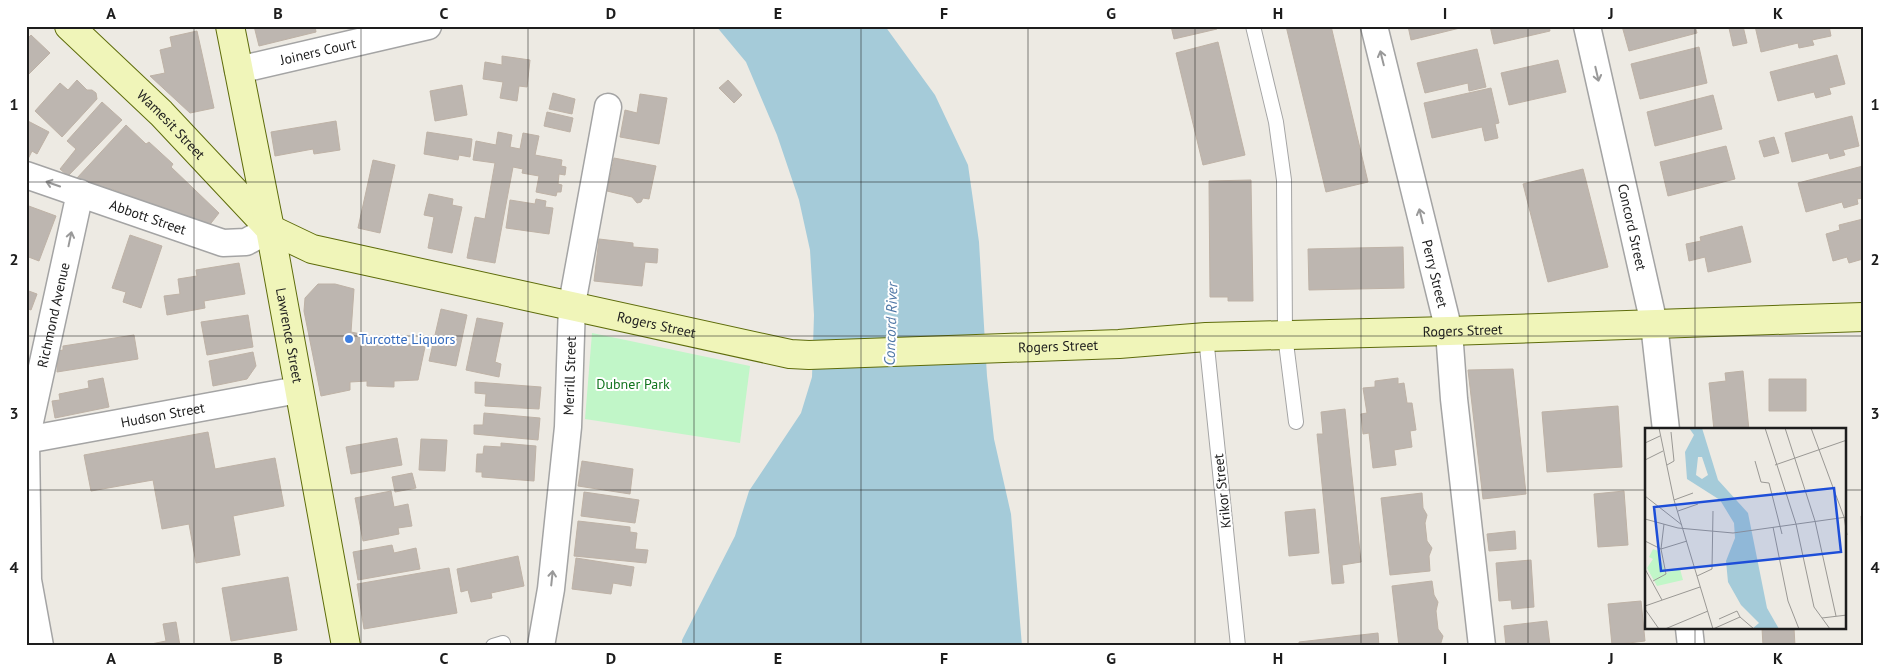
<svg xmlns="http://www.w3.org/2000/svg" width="1889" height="672" font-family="'PT Sans',sans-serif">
	<rect width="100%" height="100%" fill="#edeae3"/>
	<path fill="#c1f6c8" d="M592,333l158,33 -10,77 -155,-24z"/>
	<path fill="#a5cbd9" d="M716,26h169l50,69 33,70 11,77 8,134 7,63 17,75 11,132h-340v-6l53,-104 14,-45 52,-78 11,-36 2,-62 -4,-65 -11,-50 -22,-65 -31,-73z"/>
	<path fill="#bdb6b0" stroke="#beb2a6" d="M254,26h61l1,6 -57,14z
		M1171,26h45l1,3 -43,10z
		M1286,26h45l37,156 -42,10z
		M1408,26h56v1l-53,13z
		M1490,26h59l1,5 -56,13z
		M1622,26h73l2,7 -68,18z
		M1743,26l4,17 -14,3 -4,-18z
		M1755,26h74l2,10 -19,4 2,5 -15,3 -1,-5 -37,9z
		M197,31l17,77 -24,5 -40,-37 15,-3 -5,-23 12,-3 -2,-10z
		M31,35l19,18 -24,24v-37z
		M1218,42l27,113 -42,10 -27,-112z
		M1699,47l8,36 -67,16 -9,-35z
		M1477,49l9,38 -17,4 -1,-8 -43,10 -8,-30z
		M1837,55l8,29 -16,4 2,6 -15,4 -2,-6 -36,9 -8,-29z
		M502,56l28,4 -3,27 -8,-1 -2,15 -17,-3 3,-16 -20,-3 2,-17 17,3z
		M1558,60l8,32 -57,13 -8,-32z
		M77,80l10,10h5l4,3 1,6 -35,38 -27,-26 25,-28 8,7z
		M728,80l14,15 -8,8 -15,-15z
		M462,85l5,30 -32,6 -5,-30z
		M1491,88l8,35 -4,1 3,14 -13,3 -3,-14 -50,11 -8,-35z
		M553,93l22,6 -3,15 -23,-5z
		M640,94l27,4 -8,46 -39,-7 5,-27 12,3z
		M1713,95l9,34 -67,17 -8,-34z
		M102,102l20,18 -54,56 -8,-7 16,-20 -9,-8z
		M547,112l26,6 -3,14 -26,-6z
		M1852,116l7,30 -16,4 2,5 -15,4 -2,-6 -36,9 -7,-29z
		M26,120l23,12 -12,22 -5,-3 -6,12z
		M336,121l4,29 -26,4 -1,-5 -38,7 -4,-24z
		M126,125l20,19 3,-2 24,22 -2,3 48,46 -11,14 -96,-38 -3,3 -32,-14z
		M427,132l45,7 -2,18 -11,-2 -1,5 -34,-6z
		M498,132l14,3 -2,12 10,2 3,-16 16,3 -4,19 27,5 -1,6 5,1 -1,8 -6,-1 -1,10 4,1 -1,7h-4l-1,4 -20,-4 3,-16 -17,-3 1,-4 -10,-2 -18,96 -28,-5 8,-41 10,2 10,-56 -22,-3 3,-19 20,4z
		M1774,137l5,16 -15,4 -5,-16z
		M1726,146l9,33 -67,17 -8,-34z
		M614,158l42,8 -7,33 -6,-1 -2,4 -4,1 -5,-6 -25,-6z
		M373,160l22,5 -15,68 -22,-5z
		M1863,166v32l-6,1 1,5 -14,4 -2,-6 -36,10 -8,-29z
		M1583,169l25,98 -60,15 -25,-98z
		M1251,180l2,121h-25v-4h-18l-1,-116z
		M429,194l24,5 -1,6 10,2 -10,46 -24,-5 6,-31 -10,-2z
		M536,199l10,2 -1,6 8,1 -4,26 -43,-6 4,-28 25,4z
		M26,205l30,11 -17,45 -13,-5z
		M1863,219v40l-14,4 -2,-6 -14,4 -7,-27 14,-4 -1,-5z
		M1742,226l9,36 -43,10 -3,-15 -16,4 -3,-17 15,-3 -1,-4z
		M130,235l32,11 -21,62 -18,-6 3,-10 -14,-4z
		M599,239l34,4v4l25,2 -1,14 -12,-1 -3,24 -48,-5z
		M1403,247l1,41 -95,2 -1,-41z
		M239,263l6,31 -41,7 1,7 -38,7 -3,-19 16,-2 -2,-15 19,-3 -1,-6z
		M318,284h17l19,5 -3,43 74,15 -7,33 -24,1v6l-27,-1v-5l-17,1v8l-29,6 -17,-85 1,-13z
		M26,290l11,4 -6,16 -5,-2z
		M441,309l26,6 -11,51 -27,-5z
		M248,315l5,32 -46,8 -6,-33z
		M477,318l26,5 -8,39 6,2 -2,13 -33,-7z
		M134,335l4,24 -81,13 1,-21 5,-1v-4z
		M253,352l3,14 -9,13 -34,7 -4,-25z
		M1513,369l13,125 -43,5 -15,-129z
		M1743,371l6,59h-35l-5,-47 17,-2 -1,-8z
		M103,378l6,29 -54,11 -3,-17 8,-1 -1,-6 30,-6 -1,-7z
		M1398,378v6l6,-1 3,20h5l4,27 -6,1 2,16 -18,3 2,15 -23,3 -4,-35 -6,1 -2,-20 6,-1 -4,-25 12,-1v-6z
		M1769,379h37v32h-37z
		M475,382l66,5 -2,22 -54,-3 1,-12 -11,-1z
		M1618,406l4,61 -75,5 -5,-60z
		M1345,409l16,153 -19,3 2,18 -12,1 -15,-150h6l-2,-22z
		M484,413l56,5 -2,22 -64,-6v-9h9z
		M208,432l7,37 60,-11 9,48 -51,10 7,39 -44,8 -7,-39 -27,5 -9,-49 -62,11 -7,-36z
		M397,438l5,27 -51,9 -5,-27z
		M421,439l26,1 -2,31 -26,-1z
		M501,443l35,3 -2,35 -52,-4v-5h-6l1,-18h6l1,-8 17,1z
		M582,461l51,8 -3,25 -52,-8z
		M412,473l4,15 -21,4 -3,-15z
		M391,491l3,16 14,-3 4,22 -14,2 1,6 -36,7 -8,-43z
		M1624,491l4,54 -30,2 -4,-53z
		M584,492l55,8 -4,23 -54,-7z
		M1422,493l1,15 4,7 -2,8 2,18 5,7 -3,8 1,15 -40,4 -9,-77z
		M1315,509l4,44 -30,3 -4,-44z
		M1861,516h2v85z
		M578,521l52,6v5l7,1 -2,16 13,1 -2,13 -72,-7z
		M1515,531l1,18 -27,2 -2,-17z
		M392,545l2,8 22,-5 4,21 -62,11 -5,-28z
		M518,556l6,30 -33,7 1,5 -21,4 -3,-12 -7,2 -4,-23z
		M576,558l58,9 -3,19 -18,-3 -2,11 -39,-5z
		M1531,560l3,47 -22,2 -1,-9 -12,1 -3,-38z
		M449,568l8,45 -93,16 -7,-45z
		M288,577l9,53 -66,11 -9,-53z
		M1432,581l2,14 4,7 -2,9 2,18 5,7 -3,10h-41l-7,-60z
		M1641,601l4,40 -33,4 -4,-41z
		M1547,621l3,25h-44l-2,-20z
		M176,622l4,24h-39l25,-5 -3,-17z
		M1762,628h32l1,18h-32z
		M1378,633l1,13h-80v-4z"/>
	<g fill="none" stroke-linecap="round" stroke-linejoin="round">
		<g stroke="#a4a4a4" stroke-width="16">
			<path id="lane" d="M1253,26l23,96 8,58 1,155 11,87
				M1206,337l32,309
				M493,646l10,-3"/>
		</g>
		<g stroke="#a4a4a4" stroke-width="29">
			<g id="street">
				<path id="s1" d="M1374,26l75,305 5,68 28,247"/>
				<path id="s2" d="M1587,26l67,298 12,106"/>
				<path id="s3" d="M238,70l190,-44"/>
				<path id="s4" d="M26,175l197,68 23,-1 24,-13"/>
				<path id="s5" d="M26,440l272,-50"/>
				<path d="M1689,628l2,18"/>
				<path id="s6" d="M40,646l-12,-66 -2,-140 54,-247"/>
				<path id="s7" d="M541,646l10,-57 17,-162 4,-123 36,-197"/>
			</g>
		</g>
		<g stroke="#5e6c0b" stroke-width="30">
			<g id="secondary">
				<path id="s8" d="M69,26l92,87 109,116 42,20 478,105 19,1 310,-11 87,-7 243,-6 414,-14"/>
				<path id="s9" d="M230,26l40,203 76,417"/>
			</g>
		</g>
		<use href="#lane" stroke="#fff" stroke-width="14"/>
		<use href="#street" stroke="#fff" stroke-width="26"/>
		<use href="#secondary" stroke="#f0f5b9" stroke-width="28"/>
	</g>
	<defs><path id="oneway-shaft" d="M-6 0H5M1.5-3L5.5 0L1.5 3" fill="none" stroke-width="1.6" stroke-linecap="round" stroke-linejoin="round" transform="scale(1.25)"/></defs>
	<g stroke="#999">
		<use href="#oneway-shaft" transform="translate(1382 58) rotate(-104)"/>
		<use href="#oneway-shaft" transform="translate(1597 74) rotate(77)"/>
		<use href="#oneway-shaft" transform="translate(53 184) rotate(-161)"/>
		<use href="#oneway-shaft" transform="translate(1421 216) rotate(-104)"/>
		<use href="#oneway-shaft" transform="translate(70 239) rotate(-78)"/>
		<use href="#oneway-shaft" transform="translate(552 578) rotate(-84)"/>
	</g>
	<path fill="none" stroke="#1d1d1d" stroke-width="1" stroke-opacity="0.55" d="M194,26v620M361,26v620M528,26v620M694,26v620M861,26v620M1028,26v620M1195,26v620M1361,26v620M1528,26v620M1695,26v404M26,182h1837M26,336h1837M26,490h1620M1845,490h18M1695,628v18"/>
	<circle fill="#3f7fe0" stroke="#fff" stroke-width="2" cx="349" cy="339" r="5"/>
	<g text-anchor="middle" stroke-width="4" stroke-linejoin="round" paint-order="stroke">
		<g font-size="14" fill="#1d1d1d" stroke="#fff">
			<text dy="5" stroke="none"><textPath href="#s3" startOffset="82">Joiners Court</textPath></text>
			<text dy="5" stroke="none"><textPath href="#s8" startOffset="142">Wamesit Street</textPath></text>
			<text dy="5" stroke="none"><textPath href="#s4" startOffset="129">Abbott Street</textPath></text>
			<text dy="5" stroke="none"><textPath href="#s2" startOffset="206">Concord Street</textPath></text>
			<text dy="5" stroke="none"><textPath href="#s1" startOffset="255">Perry Street</textPath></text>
			<text dy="5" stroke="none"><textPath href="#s6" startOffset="335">Richmond Avenue</textPath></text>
			<text dy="5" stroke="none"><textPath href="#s8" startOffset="685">Rogers Street</textPath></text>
			<text dy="5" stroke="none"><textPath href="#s8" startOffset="1495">Rogers Street</textPath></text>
			<text dy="5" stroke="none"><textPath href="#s9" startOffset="315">Lawrence Street</textPath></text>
			<text dy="5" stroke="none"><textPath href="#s8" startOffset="1090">Rogers Street</textPath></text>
			<text dy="5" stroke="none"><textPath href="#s7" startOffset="272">Merrill Street</textPath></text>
			<text dy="5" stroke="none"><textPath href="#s5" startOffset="139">Hudson Street</textPath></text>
			<text transform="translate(1222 491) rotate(-96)" y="5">Krikor Street</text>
		</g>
		<g font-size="14" fill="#366cbe" stroke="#fff" text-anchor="start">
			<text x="359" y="344">Turcotte Liquors</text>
		</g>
		<g font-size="14" fill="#12741e" stroke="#fff">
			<text x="633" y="389">Dubner Park</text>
		</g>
		<g font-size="15" font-style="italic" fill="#4f77a6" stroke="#fff">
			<text transform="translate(891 324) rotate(-88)" y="5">Concord River</text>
		</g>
	</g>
	<g transform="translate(1645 428)">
		<rect width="201" height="201" fill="#edeae3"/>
		<path d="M8,121l5,2 7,22 15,-4 3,11 -26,6 -10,-18 6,-9 -4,-2z" fill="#c1f6c8"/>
		<path d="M44,0h13l16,52 30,33 19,95 12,21h-27l7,-6 -18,-18 -13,-23 -2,-21 9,-23 -1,-15 -14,-23 -33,-21 -2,-27 9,-17zM53,29h4l6,18 -6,4 -6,-4z" fill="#a5cbd9" fill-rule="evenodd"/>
		<path fill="none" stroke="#9a9894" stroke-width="1" d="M14,0l15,72 39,129M120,0l31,96 18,83 16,22M140,0l30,93 21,95M166,0l33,89 3,18M0,15l15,-7M0,32l18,-9M110,33l6,21 8,1 13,51M22,37l7,-4 -3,-29M130,37l72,-25M0,68l37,29M29,72l19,-7M33,83l20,-7M0,91l33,9 55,5 114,-16M128,99l15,74 11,28M0,113l16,8 26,-8M0,141l17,31M52,148l15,-7 1,-58M8,153l13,-7 -5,-25 3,-25M0,178l55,-19M0,181l14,20M177,190l25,-3M74,191l18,-8 3,6M20,201l43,-18M68,201l27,-12 14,12"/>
		<path fill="#1d4ed8" fill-opacity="0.15" stroke="#1d4ed8" stroke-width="2.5" d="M189,60l7,64 -180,19 -7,-64z"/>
		<rect width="201" height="201" fill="none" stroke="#1d1d1d" stroke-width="2.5"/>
	</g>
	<rect width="1889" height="672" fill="none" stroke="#ffffff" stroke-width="55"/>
	<rect x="28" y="28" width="1834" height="616" fill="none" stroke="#1d1d1d" stroke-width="2"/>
	<g font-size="16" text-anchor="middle" font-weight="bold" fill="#1d1d1d">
		<text x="111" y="19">A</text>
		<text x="278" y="19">B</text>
		<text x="444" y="19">C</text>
		<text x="611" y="19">D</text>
		<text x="778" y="19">E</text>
		<text x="944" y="19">F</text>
		<text x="1111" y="19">G</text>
		<text x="1278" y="19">H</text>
		<text x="1445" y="19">I</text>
		<text x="1611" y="19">J</text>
		<text x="1778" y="19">K</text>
		<text x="14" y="110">1</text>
		<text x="1875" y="110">1</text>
		<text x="14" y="265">2</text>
		<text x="1875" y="265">2</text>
		<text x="14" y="419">3</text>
		<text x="1875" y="419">3</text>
		<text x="14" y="573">4</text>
		<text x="1875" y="573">4</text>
		<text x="111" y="664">A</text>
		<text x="278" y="664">B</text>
		<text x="444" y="664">C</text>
		<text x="611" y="664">D</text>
		<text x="778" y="664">E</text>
		<text x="944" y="664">F</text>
		<text x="1111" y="664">G</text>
		<text x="1278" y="664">H</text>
		<text x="1445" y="664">I</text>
		<text x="1611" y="664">J</text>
		<text x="1778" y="664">K</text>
	</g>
</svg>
